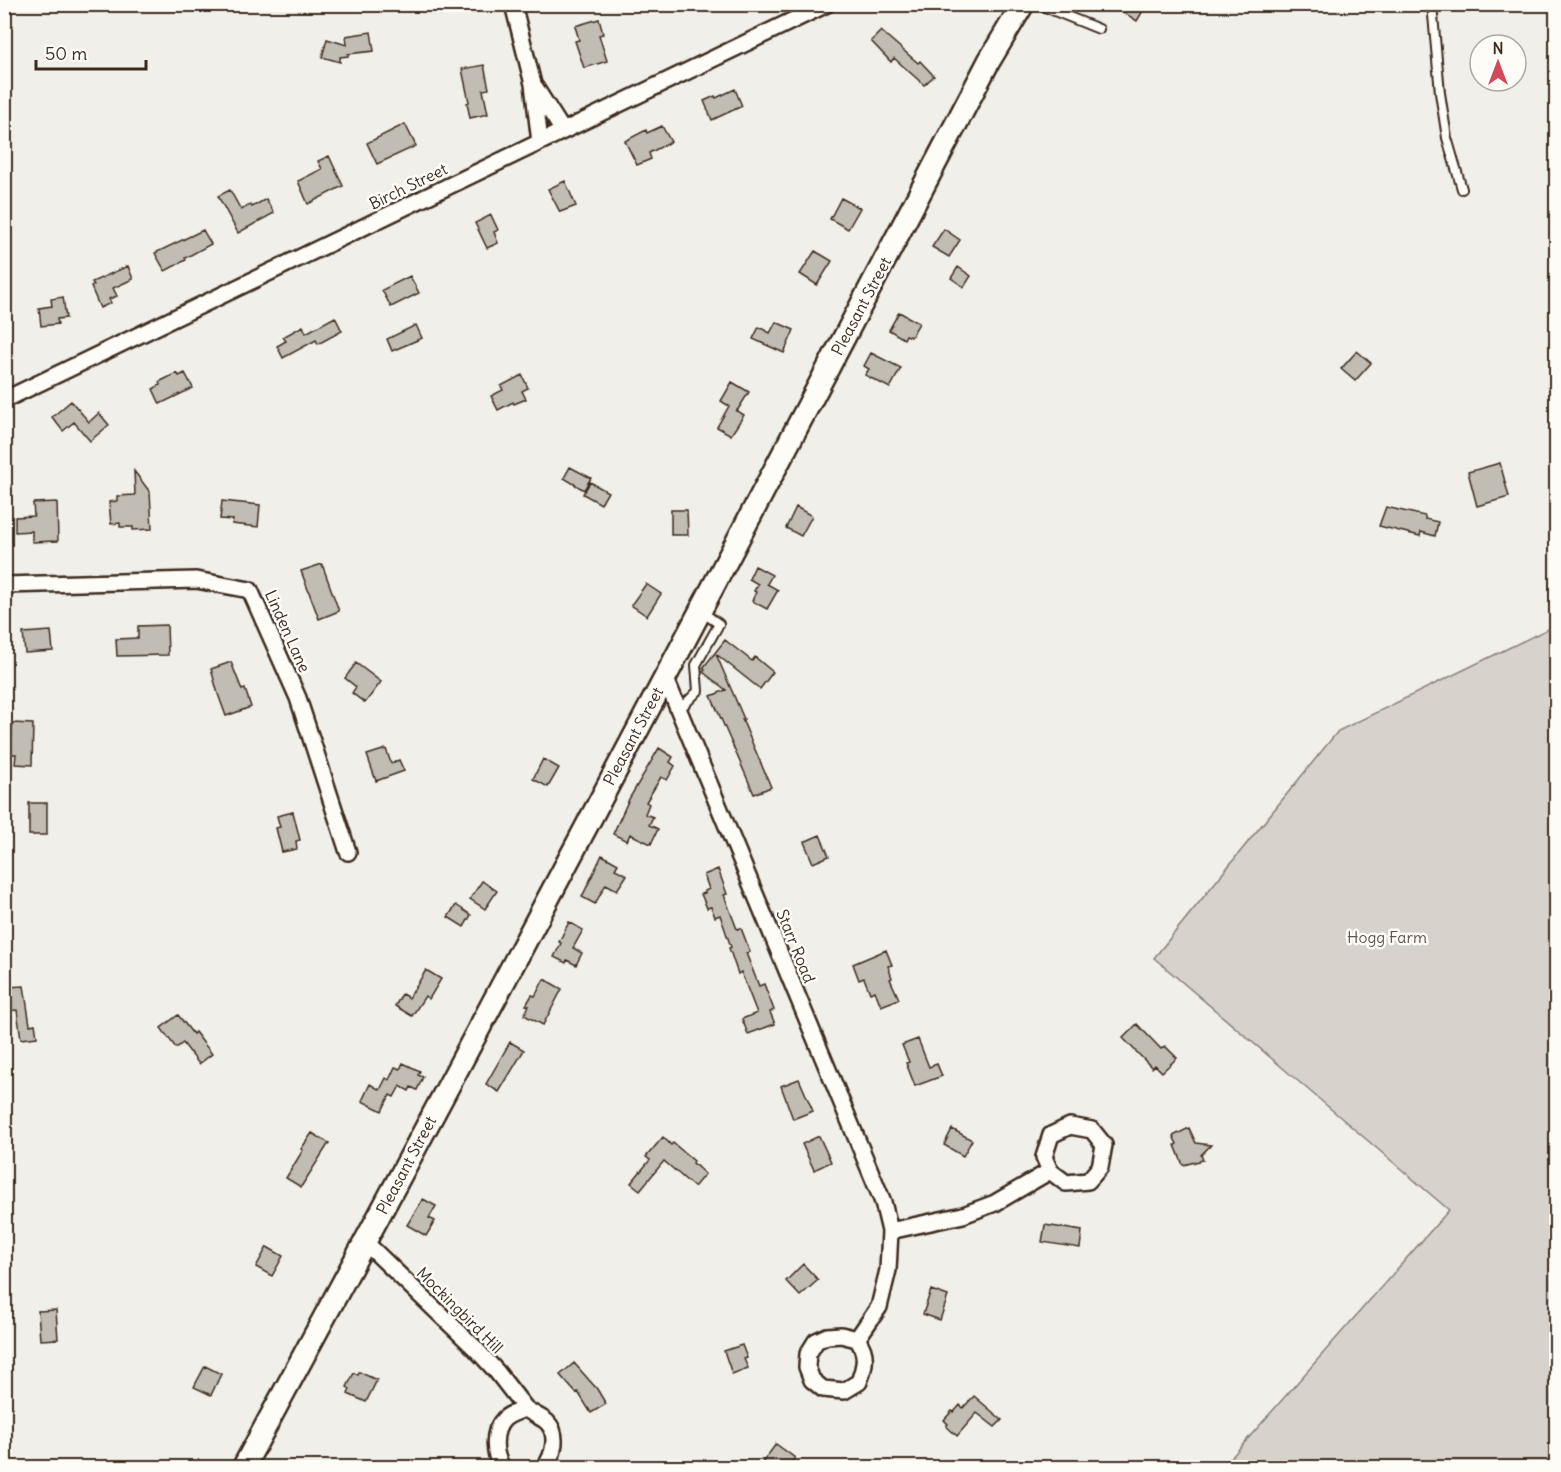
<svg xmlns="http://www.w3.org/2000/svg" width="1561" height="1472" font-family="Delius,sans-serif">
	<rect width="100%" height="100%" fill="#f1efea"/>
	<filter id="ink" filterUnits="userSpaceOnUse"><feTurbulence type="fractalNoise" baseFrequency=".0167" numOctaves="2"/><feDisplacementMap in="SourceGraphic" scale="12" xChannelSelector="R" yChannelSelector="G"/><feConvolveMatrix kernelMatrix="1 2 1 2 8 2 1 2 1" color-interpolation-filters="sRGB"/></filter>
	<g filter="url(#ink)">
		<path fill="#d7d2cc" stroke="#897e75" stroke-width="1.5" d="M1556,625v842h-333l226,-257 -295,-252 184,-227z"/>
		<path fill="#c1bcb4" stroke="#3b2a1e" stroke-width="1.5" d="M1110,4h37l-10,17z
			M599,19l4,15 -4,1 8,26 -23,7 -9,-27 4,-1 -4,-14z
			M881,31l37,32 2,-2 14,15 -10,9 -30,-27 -3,4 -20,-21z
			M371,32l3,19 -26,3v2l-8,1v5l-18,-5 5,-18 20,6 -1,-9z
			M484,65l5,24 -6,1 5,24 -18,4 -3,-15 2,-1 -7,-33z
			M735,89l7,17 -30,14 -8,-19 11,-5 1,2z
			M405,124l11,22 -39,18 -10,-21z
			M662,126l9,16 -22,11 2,6 -14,6 -12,-24 21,-11 1,3z
			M329,156l14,30 -35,18 -10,-23 24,-12 -4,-8z
			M565,181l11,25 -16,6 -12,-23z
			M230,190l11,20 9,-5 2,2 14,-8 8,14 -36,20 -20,-37z
			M841,198l19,10 -12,21 -18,-10z
			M491,215l7,15 -4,2 4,11 -11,5 -12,-25z
			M944,229l16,11 -11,17 -17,-10z
			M203,230l8,14 -26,14 1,2 -21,11 -10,-18z
			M815,251l17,10 -15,24 -17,-11z
			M128,266l5,13 -20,9 4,8 -8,3 2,4 -11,5 -9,-21 3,-2 -2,-3z
			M958,267l13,9 -7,11 -13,-9z
			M410,276l9,17 -28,14 -9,-17z
			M63,297l3,21 -9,1 1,5 -17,2 -2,-18 13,-2 -1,-7z
			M899,312l20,11 -8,14 -5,-2 -2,4 -15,-9z
			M335,317l7,14 -24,13 -2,-4 -33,18 -6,-12 9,-5 -3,-4 20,-11 3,7z
			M776,322l18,8 -10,23 -31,-14 6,-12 11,6z
			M416,325l6,13 -30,13 -5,-12z
			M1357,351l14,12 -16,18 -14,-12z
			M871,353l30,15 -11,20 -25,-13 4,-6 -5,-3z
			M177,373l2,3 6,-3 8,15 -33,16 -7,-15 7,-4 -1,-3z
			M522,375l6,13 -6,3 4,8 -12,5 -1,-2 -15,8 -7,-14 12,-6 -2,-4z
			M732,382l17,10 -12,19 -1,-1 8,5 -13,20 -14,-8 12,-21 -8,-5z
			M71,401l18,21 10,-9 10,12 -19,16 -16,-19 -11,9 -11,-14z
			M1500,463l9,34 -32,9 -9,-34z
			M570,467l21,11 -7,12 -20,-12z
			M134,471l16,21 2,37 -19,1v-3h-13v-4l-9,1 -2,-22 8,-1v-5l18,-1z
			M590,482l18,10 -7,12 -18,-10z
			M222,501l38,4 -2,22 -26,-3 1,-4 -13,-1z
			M57,502l1,39 -26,1v-11l-17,1v-15l19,-1 -1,-13z
			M796,507l16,9 -11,20 -15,-8z
			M1386,507l39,9v3l13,3 -3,14 -14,-4 -1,4 -41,-10z
			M671,510h16l1,25h-17z
			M322,564l17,47 -20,8 -18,-48z
			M755,566l17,9 -5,9 11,6 -11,19 -15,-8 4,-9 -2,-1 4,-7 -9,-5z
			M646,584l15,10 -14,22 -16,-11z
			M167,625l1,30 -51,1 -1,-17 22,-1v-12z
			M51,631l2,20 -28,2 -2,-20z
			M725,640l27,21 3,-4 18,15 -13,17 -44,-35 28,65h-2l29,68 -17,7 -43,-98 15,-6 -23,-18 2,-2 -2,-2z
			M231,662l11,28 3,-1 6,18 -25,9 -8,-22 -7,-25z
			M356,663l25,19 -16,21 -13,-10 4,-6 -11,-9z
			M12,723l21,1 -1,41 -17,-1 1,-10h-5z
			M659,748l14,9 -3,5 5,4 -8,14 -6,-3 -15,25 3,2 -4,10 8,3 -4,8 9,4 -7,15 -21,-10 -3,7 -14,-7 16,-35z
			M386,749l5,14 8,-3 5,11 -28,10 -9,-26z
			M543,759l16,9 -11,19 -15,-8z
			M29,803h18v32h-18z
			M293,812l7,28 -4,1 1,8 -15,3 -6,-24 4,-1 -3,-11z
			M820,835l9,21 -16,7 -9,-21z
			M602,855l16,9 -3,5 12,6 -10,15 -11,-6 -11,20 -13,-7z
			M718,869l9,25 -3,1 13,34 4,-1 9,24 -4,1 13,33 5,-2 10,26 -4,2 5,12 -27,10 -6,-15 15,-6 -16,-41 -3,2 -9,-26 2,-1 -11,-32 -5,2 -4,-10 -4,1 -6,-14 4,-1v-2l4,-2 -5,-14z
			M482,881l15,10 -12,18 -15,-10z
			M456,905l15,10 -7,12 -16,-10z
			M569,922l14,8 -10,18 9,5 -6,12 -9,-5 -1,3 -12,-6 7,-14 -2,-1z
			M886,950l6,15 -4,1 4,12 -2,1 9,20 -18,7 -6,-15 -5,2 -6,-15 -5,2 -6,-16z
			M426,970l15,9 -12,20 -4,-3 -13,20 -17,-10 7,-12 7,4z
			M544,979l18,10 -19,36 -19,-10 5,-9 -3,-1 6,-10 3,1z
			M24,986l6,39 5,-1 2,13 -16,2 -4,-29 -9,1 -1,-24z
			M178,1015l15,19 2,-2 17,22 -13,10 -16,-21 -7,5 -15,-20z
			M1137,1024l24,25 4,-3 12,12 -15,14 -7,-7 -3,3 -29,-30z
			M918,1039l11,28 8,-3 5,12 -27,10 -9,-23 3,-1 -7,-17z
			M510,1042l14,8 -25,42 -13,-8z
			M403,1063l17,8 -2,4 5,2 -6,13 -6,-3 -2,4 -9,-5 -6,11 -4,-2 -8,16 -20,-10 8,-17 10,6 6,-12 3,2 6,-13 5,2z
			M799,1079l14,32 -20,8 -12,-33z
			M1189,1128l7,15 15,2 -10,10 2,5 -20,5 -8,-20 2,-1 -4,-8z
			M952,1129l20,11 -9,16 -19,-11z
			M312,1133l17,10 -28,44 -15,-9 17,-28 -2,-1z
			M819,1136l12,26 -17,8 -12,-26z
			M663,1137l8,8 2,-2 21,18 -1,2 12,11 -11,13 -30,-26 -24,29 -9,-7 19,-23 -4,-3z
			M423,1199l13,7 -7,12 6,3 -9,15 -19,-11z
			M1045,1225l37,6 -2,17 -38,-6z
			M267,1247l16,9 -11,20 -16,-9z
			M803,1264l15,16 -18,16 -14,-15z
			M931,1290l17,6 -8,24 -17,-6z
			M56,1310l2,29 -18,1 -2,-29z
			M742,1345l5,13 -3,1 4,9 -16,6 -8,-23z
			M574,1363l23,26 9,15 -15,9 -13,-21 -2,1 -16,-18z
			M205,1366l16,8 -10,21 -17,-8z
			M359,1372l18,8 -11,22 -18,-8 2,-5 -3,-2 7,-14 4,2z
			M974,1396l28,24 -7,7 -18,-14 -20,23 -11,-10 2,-2 -4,-4 8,-9 2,1 6,-7 3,3z
			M776,1444l19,14 -7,9h-19l-7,-4z"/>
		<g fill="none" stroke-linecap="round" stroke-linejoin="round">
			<g stroke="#3b2a1e" stroke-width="12">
				<path id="service" d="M1037,4l62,25
					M1432,4l8,89 7,45 15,51
					M679,710l19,-19 -2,-26 23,-41 -17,-12"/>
			</g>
			<g stroke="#3b2a1e" stroke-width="20">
				<path id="minor" d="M513,4l20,80 7,58
					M535,87l28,44
					M4,400l823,-396
					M4,585l192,-5 54,10 48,108 50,154
					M665,677l218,525 7,29
					M365,1242l110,106 22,24 28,36
					M857,1339c11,15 8,26 2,43l-15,9 -21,-2 -11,-9 -5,-13 1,-13 8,-13 11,-5 14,-1 16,4 22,-32 9,-37 2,-39 73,-16 32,-12 55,-32 -6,-14 7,-22 19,-9 22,4 12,15 -4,22 -12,14 -22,2 -16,-12
					M503,1468c-10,-13 -11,-37 1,-49 6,-6 15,-7 21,-11 7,6 15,8 22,14 12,12 7,34 -3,46"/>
			</g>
			<g stroke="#3b2a1e" stroke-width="26">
				<path id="secondary" d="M243,1468c253,-467 500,-937 746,-1407l34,-57"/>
			</g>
			<use href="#service" stroke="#fdfcf7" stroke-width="8"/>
			<use href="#minor" stroke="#fdfcf7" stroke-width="15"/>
			<use href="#secondary" stroke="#fdfcf7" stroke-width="21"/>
		</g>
	</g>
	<g text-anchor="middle" stroke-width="5" stroke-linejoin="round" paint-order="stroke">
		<g font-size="16" fill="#3b2a1e" stroke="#fdfcf7">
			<text transform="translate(408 186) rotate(-26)" y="6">Birch Street</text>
			<text transform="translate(861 306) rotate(-62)" y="6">Pleasant Street</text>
			<text transform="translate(288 631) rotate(66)" y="6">Linden Lane</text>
			<text transform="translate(633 736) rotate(-62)" y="6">Pleasant Street</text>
			<text transform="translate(796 946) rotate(68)" y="6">Starr Road</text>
			<text transform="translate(406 1165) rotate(-62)" y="6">Pleasant Street</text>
			<text transform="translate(460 1310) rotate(45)" y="6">Mockingbird Hill</text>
		</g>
		<g font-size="16" fill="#62544a" stroke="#fdfcf7">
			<text x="1387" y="943">Hogg Farm</text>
		</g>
	</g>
	<rect width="1561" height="1472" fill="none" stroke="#fdfcf7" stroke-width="24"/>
	<rect x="12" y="12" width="1537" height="1448" fill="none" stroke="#3b2a1e" stroke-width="2" filter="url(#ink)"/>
	<g transform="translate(1498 63)"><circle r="28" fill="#fdfcf7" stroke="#afa8a0" stroke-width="1.5"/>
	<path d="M0-4.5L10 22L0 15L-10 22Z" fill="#d1495b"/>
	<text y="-9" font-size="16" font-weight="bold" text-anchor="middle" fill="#3b2a1e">N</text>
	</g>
	<path d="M36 60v9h110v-9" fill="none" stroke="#3b2a1e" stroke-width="3"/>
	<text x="45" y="60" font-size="18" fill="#3b2a1e" stroke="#fdfcf7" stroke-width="4.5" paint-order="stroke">50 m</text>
</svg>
